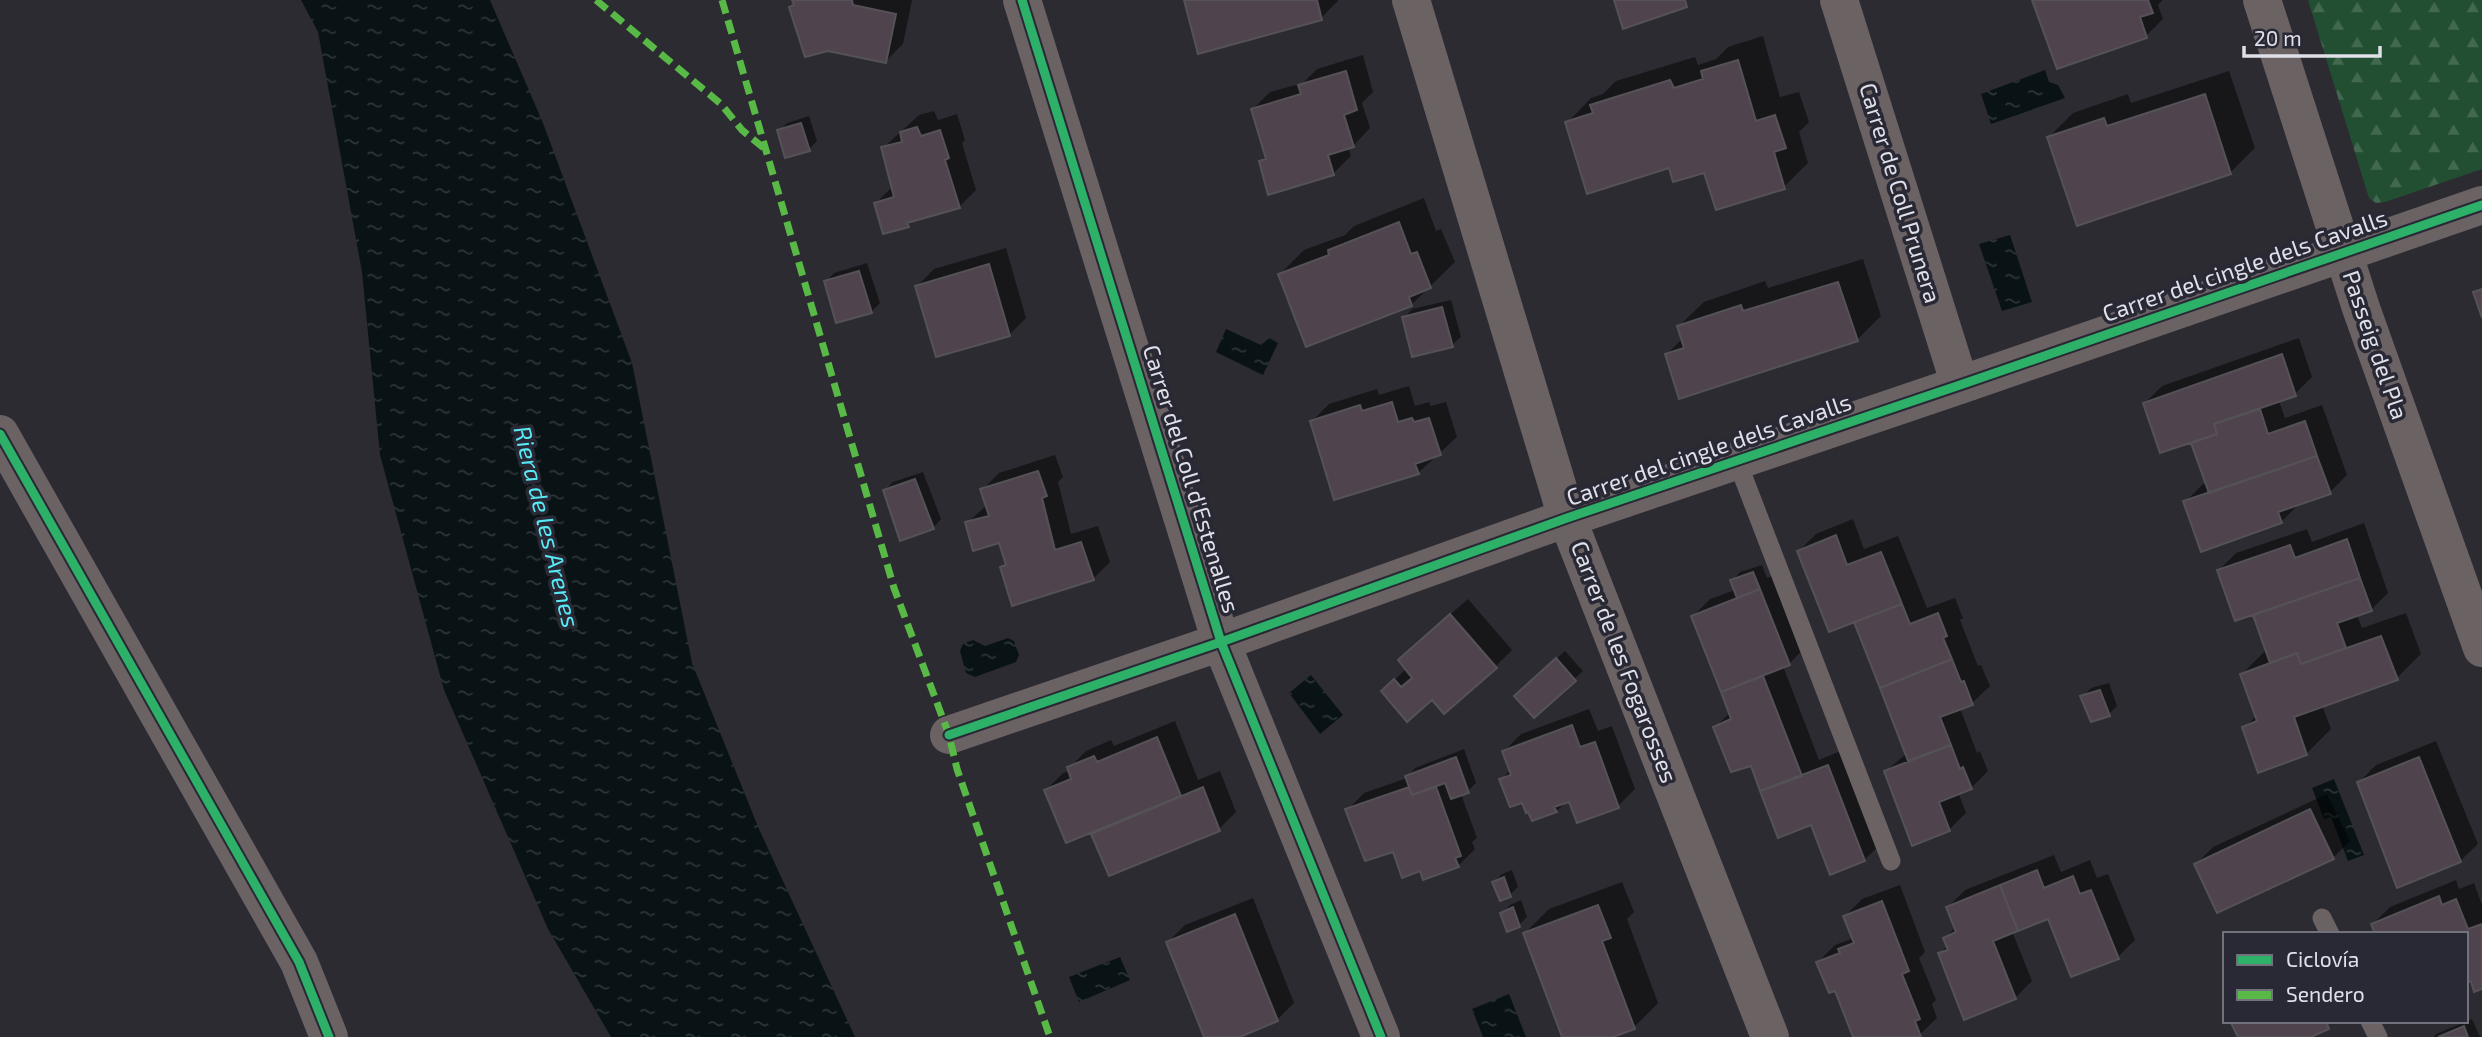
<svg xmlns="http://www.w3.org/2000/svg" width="2482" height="1037" font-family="'Exo 2',sans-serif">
	<defs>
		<pattern id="forest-firs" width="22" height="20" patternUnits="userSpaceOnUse" patternTransform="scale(1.75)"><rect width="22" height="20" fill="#224f31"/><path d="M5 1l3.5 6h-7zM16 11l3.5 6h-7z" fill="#42684f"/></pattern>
		<pattern id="water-ripples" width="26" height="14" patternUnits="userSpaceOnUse" patternTransform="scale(1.75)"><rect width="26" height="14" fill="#091315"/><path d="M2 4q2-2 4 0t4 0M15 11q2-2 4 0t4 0" fill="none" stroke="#2d3537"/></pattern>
	</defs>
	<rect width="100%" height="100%" fill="#2c2b32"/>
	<path fill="url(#forest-firs)" d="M2308,0h174v169l-97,33 -9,1 -7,-5z"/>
	<path fill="url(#water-ripples)" d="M301,0h189l53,123 89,240 60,300 67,166 96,208h-244l-63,-108 -104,-239 -64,-235 -18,-183 -44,-240z
		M2045,70l4,12 9,3 7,13 -74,26 -10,-30z
		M2010,235l22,67 -30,9 -23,-67z
		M1226,329l35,16 8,-7 9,5 -15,32 -47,-23z
		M1008,638l6,3 5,14 -3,7 -41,15 -9,-4 -6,-22 3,-7 10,-4 12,6z
		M1311,675l32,40 -23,19 -31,-41z
		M2334,779l30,76 -16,6 -17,-44 -7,2 -12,-31z
		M1120,957l10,23 -51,22 -10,-25z
		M1509,994l17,43h-43l-11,-28z"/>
	<path fill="#0007" d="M794,0h118l-9,44 -18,18 -94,-55 4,-4z
		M1185,0h153v1l-17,17z
		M2034,0h129l-5,5 5,14 -17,17z
		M1763,36l17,61 19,-5 10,30 -10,10 9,31 -24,24 -79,-16 -35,-5 -103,-43 24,-25 12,-4 13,-13 79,-24 3,8 18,-6 12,-12z
		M1363,55l10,37 -11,11 8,25 -17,18 -5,1 3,9 -17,17 -65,19 -8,-31 6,-6 -14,-46 17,-17 33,-9 14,-14z
		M2229,71l26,77 -25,25 -181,-36 24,-24 55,-19 3,9z
		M934,111l4,9 19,-6 8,26 -3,3 14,47 -17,17 -46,13 -5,5 -32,-22 17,-17 -10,-38 36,-33z
		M809,116l8,25 -8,8 -30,-18 8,-8z
		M1424,198l12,33 5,-2 14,33 -44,43 -131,-31 24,-24 41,-15 9,-9z
		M1006,248l20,70 -17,17 -92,-49 17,-17z
		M1863,259l18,57 -24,24 -190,14 16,-16 -4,-12 25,-24 61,-21 3,7z
		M867,263l13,40 -8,8 -35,9 -11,-38 8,-9z
		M1451,300l10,37 -9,8 -48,-27 8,-9z
		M2299,338l13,39 -17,17 -16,7 6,17 37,-13 25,70 -17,17 -32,13 -17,17 -96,-20 17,-17 5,-2 -15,-42 -47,-38 17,-17z
		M1409,386l6,20 14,-4 2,4 15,-4 11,35 -39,36 -106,-52 17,-17 48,-15 2,6z
		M1055,455l8,22 -5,5 13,52 27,-8 12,36 -17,17 -91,-12 5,-5 -7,-21 -33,-18 20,-18 -5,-15 17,-17z
		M923,472l18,47 -8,9 -48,-38 8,-8z
		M1853,519l11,30 34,-13 29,72 28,-10 8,20 -3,2 18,46 3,-1 9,21 -18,17 -12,5 17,45 3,-2 8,20 -17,17 -13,4 8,21 -17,17 -63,-59 21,-18 -52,-133 -56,-69 17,-17z
		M2364,523l24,70 -17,17 -14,5 5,13 44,-15 15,41 -24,24 -75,27 9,24 -25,25 -62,-26 13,-13 -15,-41 25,-25 -13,-36 -35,-43 17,-17 71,-24 5,13z
		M1762,565l5,13 10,-4 29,73 -17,17 -6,2 36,94 26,-11 37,94 -18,17 -52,-37 -97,-96 16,-15 -38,-96 17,-17 25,-9 -3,-9 8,-9z
		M1468,599l44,51 -16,16 -64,32 -49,-7 24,-23 10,-25z
		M1565,651l18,20 -49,45 -9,-29z
		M2109,683l8,23 -8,8 -27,-17 9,-9z
		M1589,709l9,22 14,-5 23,63 -17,17 -48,-6 -14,11 -33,-10 -22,-21 10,-11 -7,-18 17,-17z
		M1175,721l23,59 22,-9 16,41 -17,17 -109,45 -18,-43 -46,-41 17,-17 7,-2 -1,-3 17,-17 25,-11 3,6z
		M2436,741l42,103 -18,17 -62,25 -39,-104 17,-17z
		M1464,749l12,34 -8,8 -7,3 16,44 -5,4 3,7 -17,17 -36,3 -28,-20 -47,-39 17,-17 43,-15 8,-10z
		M2327,794l23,47 -17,17 -137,6 17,-17z
		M2054,855l7,17 29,-12 7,18 11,-4 27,66 -17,17 -70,-40 -36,14 20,50 -17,17 -75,-44 8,-9 -3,-7 11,-11 -8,-20 17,-17z
		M1512,870l6,17 -8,8 -16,-13 8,-8z
		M2456,880l3,9 15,-6 8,22v82l-10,-8 -6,-45 -93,-10 17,-17z
		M1622,882l12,30 -7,7 31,84 -24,24 -26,10h-44l-39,-104 24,-24z
		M1900,885l25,67 -6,6 17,42 -4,4 5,14 -20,19h-62l-18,-48 -19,-27 17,-17 14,-5 4,-4 -8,-20 17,-17z
		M1253,898l41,105 -17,17 -42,17h-29l-38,-95 17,-17z
		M1521,900l6,17 -8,8 -17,-12 8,-8z
		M2472,1019l8,18h-46l2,-3z"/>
	<path fill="#4f444e" stroke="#555257" stroke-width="2" d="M792,0h60l1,5 43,9 -10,49 -58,-12 -23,6 -16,-50 5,-2z
		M1184,0h133l5,20 -124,34z
		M1614,0h71l2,7 -64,22z
		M2032,0h116l5,13 -13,4 7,21 -90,31z
		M1738,60l18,61 19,-6 11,33 -12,4 11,37 -69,21 -12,-37 -31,9 -4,-14 -82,26 -22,-72 28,-9 -3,-8 80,-25 4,8 29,-9 -2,-8z
		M1346,71l11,39 -13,5 10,32 -26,8 6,20 -66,20 -9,-34 7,-2 -15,-50 50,-15 -3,-9z
		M2205,94l26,80 -154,52 -30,-89 57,-19 3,8z
		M801,123l9,28 -25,7 -8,-28z
		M917,127l4,9 19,-6 9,28 -4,2 15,48 -53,15 2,4 -26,7 -9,-31 20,-6 -13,-50 21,-5 -2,-10z
		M1399,222l12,32 6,-2 14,36 -22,9 3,9 -106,41 -28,-73 51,-19 -1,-5z
		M989,264l21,72 -74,21 -21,-71z
		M859,271l13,42 -36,10 -12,-42z
		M1838,282l20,59 -179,58 -14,-45 19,-6 -7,-22 64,-21 2,6z
		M2482,289v29l-9,-26z
		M1442,307l11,40 -41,10 -10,-40z
		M2282,354l14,42 -82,28 3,10 -57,19 -17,-50z
		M1392,402l6,20 14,-4 2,4 15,-4 12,37 -26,9 4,10 -85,26 -24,-79 50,-16 2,6z
		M2260,409l8,25 37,-13 12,35 -108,37 -18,-50 26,-9 -3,-10z
		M2317,456l14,38 -53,18 4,11 -81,29 -18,-51z
		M1038,471l9,25 -5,2 13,52 26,-8 13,38 -82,26 -12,-39 6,-2 -7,-22 -26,8 -8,-29 24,-6 -9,-27z
		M915,479l19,50 -34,12 -17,-51z
		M1836,535l11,30 34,-13 21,52 -73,28 -32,-81z
		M2347,539l13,39 -125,43 -18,-51 73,-25 5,13z
		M1753,572l7,17 -23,9 -7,-18z
		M2360,578l12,33 -35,12 9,25 -45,16 -4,-11 -27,10 -17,-48z
		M1760,589l30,76 -69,27 -30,-76z
		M1902,604l8,20 28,-11 9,23 -4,2 9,21 -72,29 -26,-66z
		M1450,614l47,54 -53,46 -12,-14 -25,22 -26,-31 13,-12 7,8 11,-9 -14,-18z
		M2381,636l17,44 -104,37 13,38 -49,18 -16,-46 15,-6 -17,-47 57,-21 4,11z
		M1556,658l20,23 -42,37 -20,-22z
		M1952,659l9,23 3,-1 9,24 -33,12 11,28 -43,16 -28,-73z
		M1763,676l39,100 -42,15 -9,-25 -20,6 -18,-45 18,-8 -10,-27z
		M2100,690l10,26 -19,6 -11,-26z
		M1572,725l8,22 15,-5 24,66 -42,15 -8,-21 -15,5 3,5 -25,9 -4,-9 -2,1 -4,-10 -12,4 -11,-28 12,-4 -9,-24z
		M1157,737l24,59 -115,47 -22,-53 27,-11 -4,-12 27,-11 3,6z
		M1951,745l9,24 3,-2 9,22 -33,13 11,29 -38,15 -28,-75z
		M1456,757l13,36 -18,6 -6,-16 -33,12 -7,-19z
		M2419,757l42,105 -64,26 -40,-106z
		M1828,765l37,96 -35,14 -19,-50 -33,13 -18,-47z
		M1203,787l17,44 -111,45 -18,-42z
		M1409,787l3,8 24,-8 25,69 -6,2 4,9 -36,13 -3,-9 -18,7 -9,-26 -28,9 -20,-52z
		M2310,809l24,50 -117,54 -23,-49z
		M2037,870l7,18 29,-12 7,18 11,-4 28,69 -48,18 -23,-58 -30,12 -18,-46z
		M1504,877l7,20 -11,4 -8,-19z
		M2000,885l18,46 -25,10 23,58 -52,21 -26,-67 10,-3 -5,-12 13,-6 -10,-25z
		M2439,896l3,9 14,-6 12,30 14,-5v65l-8,3 -3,-11 -5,2v-49h-91l-4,-10z
		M1882,901l27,70 -7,3 18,45 -5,2 6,16h-68l-18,-46 -6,2 -13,-31 24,-9 -2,-4 16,-6 -11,-27z
		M1598,905l13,33 -9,3 33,88 -22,8h-51l-39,-104z
		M1513,907l7,20 -13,5 -7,-19z
		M1235,914l43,107 -38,16h-36l-38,-95z
		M2230,1021h96l3,8 -18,8h-73z
		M2464,1026l4,11h-30z"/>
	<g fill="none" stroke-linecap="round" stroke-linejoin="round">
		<path stroke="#6b6264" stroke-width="19" d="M1737,461l154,400
			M2322,918l8,16
			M2370,1021l8,16"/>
		<path stroke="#6b6264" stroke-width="38" d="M1022,0l199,642 160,395
			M1411,0l156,518 203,519
			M1839,0l121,385
			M2262,0l99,308 121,340
			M949,735l272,-93 346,-124 393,-133 522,-180"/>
		<path stroke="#6b6264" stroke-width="38" d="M0,434l299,528 30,75"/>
		<path stroke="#58b947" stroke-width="7" stroke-dasharray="14 7" stroke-linecap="butt" d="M596,0l125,104 21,26 24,20
			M722,0l172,588 55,147 8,34 93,268"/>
		<g stroke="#292835" stroke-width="13">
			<path id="cycleway" d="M1022,0l199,642 160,395
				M0,434l299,528 30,75
				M949,735l272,-93 346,-124 393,-133 522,-180"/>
		</g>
		<use href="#cycleway" stroke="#2db169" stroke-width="9"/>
	</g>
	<g text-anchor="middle" stroke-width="7" stroke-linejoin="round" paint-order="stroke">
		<g font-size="23" fill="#e0e0e9" stroke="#292835">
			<text transform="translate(1900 193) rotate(73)" y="8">Carrer de Coll Prunera</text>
			<text transform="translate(2245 266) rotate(-19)" y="8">Carrer del cingle dels Cavalls</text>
			<text transform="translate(2375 345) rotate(71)" y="8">Passeig del Pla</text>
			<text transform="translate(1709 450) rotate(-19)" y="8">Carrer del cingle dels Cavalls</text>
			<text transform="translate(1191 479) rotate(73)" y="8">Carrer del Coll d'Estenalles</text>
			<text transform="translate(1624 662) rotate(69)" y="8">Carrer de les Fogarosses</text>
		</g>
		<g font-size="24" font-style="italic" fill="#57eaf5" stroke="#292835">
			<text transform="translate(546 527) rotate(76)" y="8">Riera de les Arenes</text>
		</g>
	</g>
	<rect x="2223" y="932" width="245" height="91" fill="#292835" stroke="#72727d" stroke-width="2"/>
	<rect x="2237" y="955" width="35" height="10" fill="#2db169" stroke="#72727d" stroke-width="2"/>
	<text x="2286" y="967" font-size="21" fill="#e0e0e9">Ciclovía</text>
	<rect x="2237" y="990" width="35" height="10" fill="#58b947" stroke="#72727d" stroke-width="2"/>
	<text x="2286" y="1002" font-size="21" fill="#e0e0e9">Sendero</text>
	<path d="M2244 46v10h136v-10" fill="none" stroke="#e0e0e9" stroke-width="3.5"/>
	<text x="2254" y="46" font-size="21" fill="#e0e0e9" stroke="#292835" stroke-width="5" paint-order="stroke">20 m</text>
</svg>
